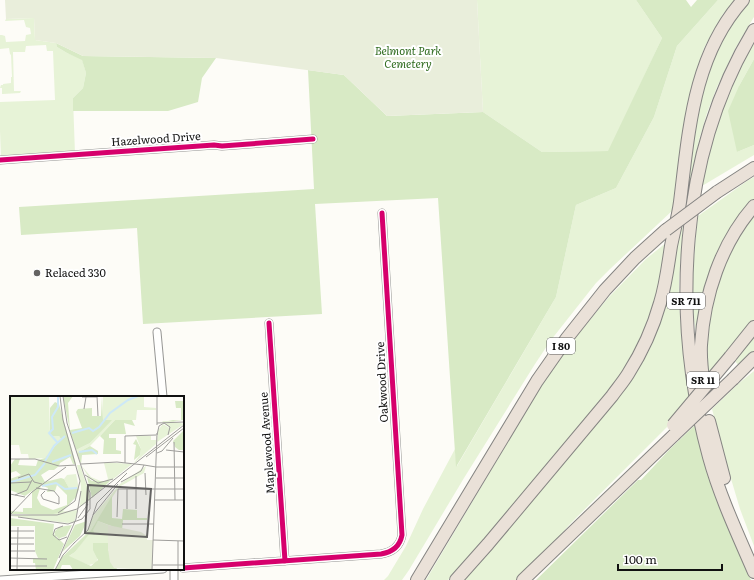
<svg xmlns="http://www.w3.org/2000/svg" width="754" height="580" font-family="Literata,serif">
	<rect width="100%" height="100%" fill="#fdfcf7"/>
	<path fill="#e7f3d7" d="M477,0h159l26,38 -53,113 -67,1 -59,-40z
		M718,0h17l-12,14 -19,34 -11,36 -20,126 -63,59 -14,14 -45,57 -16,24 -71,114 -55,92 -7,10h-18l4,-4 18,-30 17,-37 32,-60 2,17 99,-169 20,-92 40,-17 38,-71 23,-71z
		M748,0h6v17l-18,30 -19,40 -10,26 -8,27 -11,57 -5,4 14,-94 21,-64z
		M34,18l1,22 21,3 1,4 10,6 15,6 4,14 -3,15 -10,10 2,56 -74,4 -1,-27v-29l55,-2 -2,-49h-6l-1,-6 -20,1 -1,6h-12l1,39h7l-1,2 -17,1h-1v-6h-2l1,-3h2v-1l8,-1v-6h1l-1,-22 -1,-1 -1,-6 -9,1v-14h2l3,1 1,6 19,-1 1,-6 5,-1 -1,-6 -4,-1 -2,-7 -19,1 1,-2z
		M754,42v17l-15,27 -2,66 17,-7v10l-52,31c5,-25 11,-50 20,-74 9,-25 20,-48 32,-70z
		M754,177v23l-22,30 -35,108 -4,-25v-40l3,-40 2,-17 49,-35z
		M754,211v109l-20,28 -26,32 -2,-33 3,-40 21,-59z
		M683,227c-1,25 -5,50 -4,74 2,33 7,65 12,98l-21,25 -100,100 -19,22 -34,34h-56l172,-206 44,-142z
		M667,242l-10,57 -17,46 -23,38 -109,130 -60,67h-22l115,-194 34,-48 33,-40 38,-39z
		M754,334v20l-14,13 -6,-7z
		M754,371v175l-14,-37 -14,-47 -14,-53 26,-25z"/>
	<path fill="#d8eac5" d="M636,0h50l5,7 6,-7h21l-41,46 -23,71 -38,71 -40,17 -20,92 -100,170 -18,-269 -123,6 7,110 -179,10 -6,-96 -116,7 -2,-28 295,-18 -6,-119 36,5 43,41 96,-4 59,40 66,-1 54,-113z
		M56,43l27,13 133,2 -14,20 -4,24 -30,9h-95v-13l10,-10 3,-15 -4,-13 -15,-7 -10,-6z
		M754,59v86l-17,7 -9,-41 11,-25z
		M695,425l17,59 14,38 25,58h-215l102,-100h3l29,-31z"/>
	<path fill="#e9eedb" d="M5,0h472l6,112 -96,4 -43,-41 -128,-17 -133,-2 -27,-13 -21,-3 -1,-22 -28,1z"/>
	<g fill="none" stroke-linecap="round" stroke-linejoin="round">
		<g stroke="#979795" stroke-width="9">
			<path id="street" d="M0,160l214,-15 8,1 91,-7
				M269,323l16,238
				M157,332l6,65
				M183,568l198,-14c12,-2 19,-8 21,-19l-20,-322
				M174,569v11
				M0,580l163,-11"/>
		</g>
		<g stroke="#858482" stroke-width="14">
			<path id="highway" d="M754,30c-76,125 -83,288 -45,427 11,40 29,78 45,115
				M717,192l37,-24
				M730,357l24,-30
				M733,379l21,-21
				M705,395c-2,-17 -5,-33 -4,-50 3,-50 20,-101 53,-139
				M709,421l15,57
				M417,580l120,-199 30,-43 38,-48 30,-32 31,-28
				M456,580l32,-36 124,-148c5,-7 11,-14 16,-22 14,-22 25,-46 32,-71 6,-19 8,-38 11,-57 3,-15 7,-29 9,-44 9,-72 13,-146 63,-202
				M523,580l151,-145"/>
		</g>
		<use href="#street" stroke="#fffffe" stroke-width="7"/>
		<use href="#highway" stroke="#eae1d8" stroke-width="12"/>
		<g stroke="#858482" stroke-width="14" stroke-linecap="butt">
			<path id="highway-bridge" d="M666,230l51,-38
				M673,425l57,-68
				M674,435l59,-56"/>
		</g>
		<use href="#highway-bridge" stroke="#eae1d8" stroke-width="12"/>
		<g stroke="#fff" stroke-width="8">
			<path id="cycleway" d="M0,160l214,-15 8,1 91,-7
				M269,323l16,238
				M183,568l198,-14c12,-2 19,-8 21,-19l-20,-322"/>
		</g>
		<use href="#cycleway" stroke="#d6006c" stroke-width="5"/>
	</g>
	<circle fill="#646362" stroke="#fff" stroke-width="1.5" cx="37" cy="273" r="4"/>
	<g text-anchor="middle" stroke-width="4" stroke-linejoin="round" paint-order="stroke">
		<g fill="#fff" stroke="#585858" stroke-width="1">
			<rect x="667" y="293" width="38" height="16" rx="3"/>
			<rect x="547" y="338" width="28" height="16" rx="3"/>
			<rect x="687" y="372" width="32" height="16" rx="3"/>
		</g>
		<g font-size="10" font-weight="bold" fill="#111">
			<text x="686" y="305">SR 711</text>
			<text x="561" y="350">I 80</text>
			<text x="703" y="384">SR 11</text>
		</g>
		<g font-size="11" font-style="italic" fill="#2f6b1f" stroke="#fff">
			<text x="408" y="55">Belmont Park<tspan x="408" dy="13">Cemetery</tspan></text>
		</g>
		<g font-size="11" fill="#111" stroke="#fff">
			<text transform="translate(156 139) rotate(-4)" y="4">Hazelwood Drive</text>
			<text transform="translate(382 382) rotate(-93)" y="4">Oakwood Drive</text>
			<text transform="translate(267 443) rotate(-94)" y="4">Maplewood Avenue</text>
		</g>
		<g font-size="11" fill="#111" stroke="#fff" text-anchor="start">
			<text x="45" y="277">Relaced 330</text>
		</g>
	</g>
	<g transform="translate(10 396)">
		<rect width="174" height="174" fill="#fdfcf7"/>
		<path d="M0,0h39l1,37 1,3h8l2,3 -16,19 -16,1 -1,-5h-7l-2,-9h-9zM93,0h41v11l12,1v2h-19l-1,10h-21l-25,26 -13,7 -1,-3 14,-7 21,-23h-8zM152,25h11l11,3 -27,18 1,-12 5,-6 8,5zM126,40h15v4h5v4l-23,20 7,-9 1,-6zM94,67h13l15,1 -20,16 -10,3 -8,-2 -5,-3 -8,-13 10,12 12,5 5,-3zM67,69h3l11,34 -11,8 1,-21zM136,70l-2,7 -25,14 -28,43 -30,28 24,-23 8,-19 27,-32zM66,78l3,15 -10,-1 -5,-9 3,-4zM68,114l-4,12 -6,1 -58,-7zM88,125l10,4v18h-15l5,14 -2,6 -7,2 -21,-8 7,-5z" fill="#e7f3d7"/>
		<path d="M53,0h10l-5,7 2,27 12,-2 -6,-16 2,-3 14,-1v8h9l1,-20 1,24h9l-22,23 -14,7 -6,-19zM165,5h9v19l-11,1 -5,-1h13v-12h-5zM45,6l4,2 17,60h-3l-3,-7 -10,6 -1,3 -5,4h-5l-8,5 4,7 16,-4 3,1 5,9 10,1 -3,8 -14,15 -9,2h-43v-3l13,1v-4h9v-16l3,-3 -10,7 -15,-6v-11l11,-4 -5,-4 -6,2v-7l5,-7h5l-2,6 18,1 2,-6 7,-2 16,-19 -2,-3h-9v-28zM31,89l7,3 -1,4 8,-1 2,-6 10,10v10l-14,5 -12,-5 -4,-7zM105,24h17l3,6 -11,-3 2,11h-17v4h7v12l5,1v3h-18l1,-14 -4,-4zM174,34v20h-5l-4,-3 -2,-6zM126,43l5,10 -1,6 -6,5 2,-15 -3,-1zM80,50l8,5v3l-16,1 -1,9 -4,-11zM77,81l5,4h18l-18,17zM102,100v22l10,1 1,-10 14,1v8h10v2h-24l-1,10 -24,-9 -5,9 2,5 -5,-2 -15,19 -6,4 22,10 7,-6 -5,-10v-7h15v6l9,20 6,1h-50l-3,-5h-8l-2,5h-5l6,-12 30,-28zM0,122l44,6 -1,9 11,11 -11,26h-17l-1,-7h-2v-5h5l-3,-7v-25h-25zM77,125l-7,15 -18,16 13,-27zM62,129l-6,11 -9,3 -3,-7 5,-5z" fill="#d8eac5" fill-rule="evenodd"/>
		<path d="M98,129l33,7 6,4v4h6l-1,30 -38,-2 -4,-6 -2,-13z" fill="#e9eedb"/>
		<path fill="none" stroke="#cde8f7" stroke-width="2" d="M62,37l17,-5 4,3 6,-4 11,-14 18,-13 10,-4M47,46l-8,-9 4,-4 -1,-12 6,-10v-10M69,56l13,-2 5,4M35,65l9,-15 11,-10M42,66l19,-7M1,86l24,-7 10,-12M32,90l14,-3 9,6 12,-1"/>
		<path fill="none" stroke="#9f9e9b" stroke-width="1" d="M87,0l1,20M72,1h15M74,13l2,-12M147,27l27,-1M147,29v-29M147,39l2,-9 5,-3 6,4 -2,8M164,46l1,58M156,54l18,2M147,57l5,-2 11,-13M136,61l38,-29M0,63h25l24,7 17,-1M115,67v-27l31,-1M71,68l36,-2 27,3M134,69l12,2M146,71h28M135,77l1,22M75,79l13,8 15,-4M8,82l11,-4 5,8 8,2M146,82h28M111,86l20,-11 3,-6M0,87l21,-1M26,92l18,3 5,6v7l-16,-5 -2,-4 4,-4M0,98l15,3M5,99l12,-5 5,-10M145,104h29M117,113v-20M126,113v-33M48,117l17,-12 5,-20 -17,-61 -3,-24M0,119l22,-23 34,-25M0,119h47l20,-6 107,-84M83,119l25,-31M8,121l50,7 14,-5 8,-10v-16l-23,-70 -4,-27M107,121l1,-28h66M68,122l10,-14M112,128h32M53,130l-8,3 -2,6 6,5 8,-3M0,135h24M0,142h24M143,144l31,1M1,148h23M63,148l15,-14 9,-27 30,-30M1,155h24M0,162l37,1M49,162l17,-39 5,-28M143,169h31M0,170h37M7,174l1,-43M45,174l8,-15 12,-13M142,174l5,-137M168,174v-29"/>
		<path fill="#646362" fill-opacity="0.15" stroke="#646362" stroke-width="2" d="M78,89l63,4 -4,48 -62,-4z"/>
		<rect width="174" height="174" fill="none" stroke="#111" stroke-width="2"/>
	</g>
	<path d="M618 564v6h104v-6" fill="none" stroke="#111111" stroke-width="2"/>
	<text x="624" y="564" font-size="12" fill="#111111" stroke="#ffffff" stroke-width="3" paint-order="stroke">100 m</text>
</svg>
